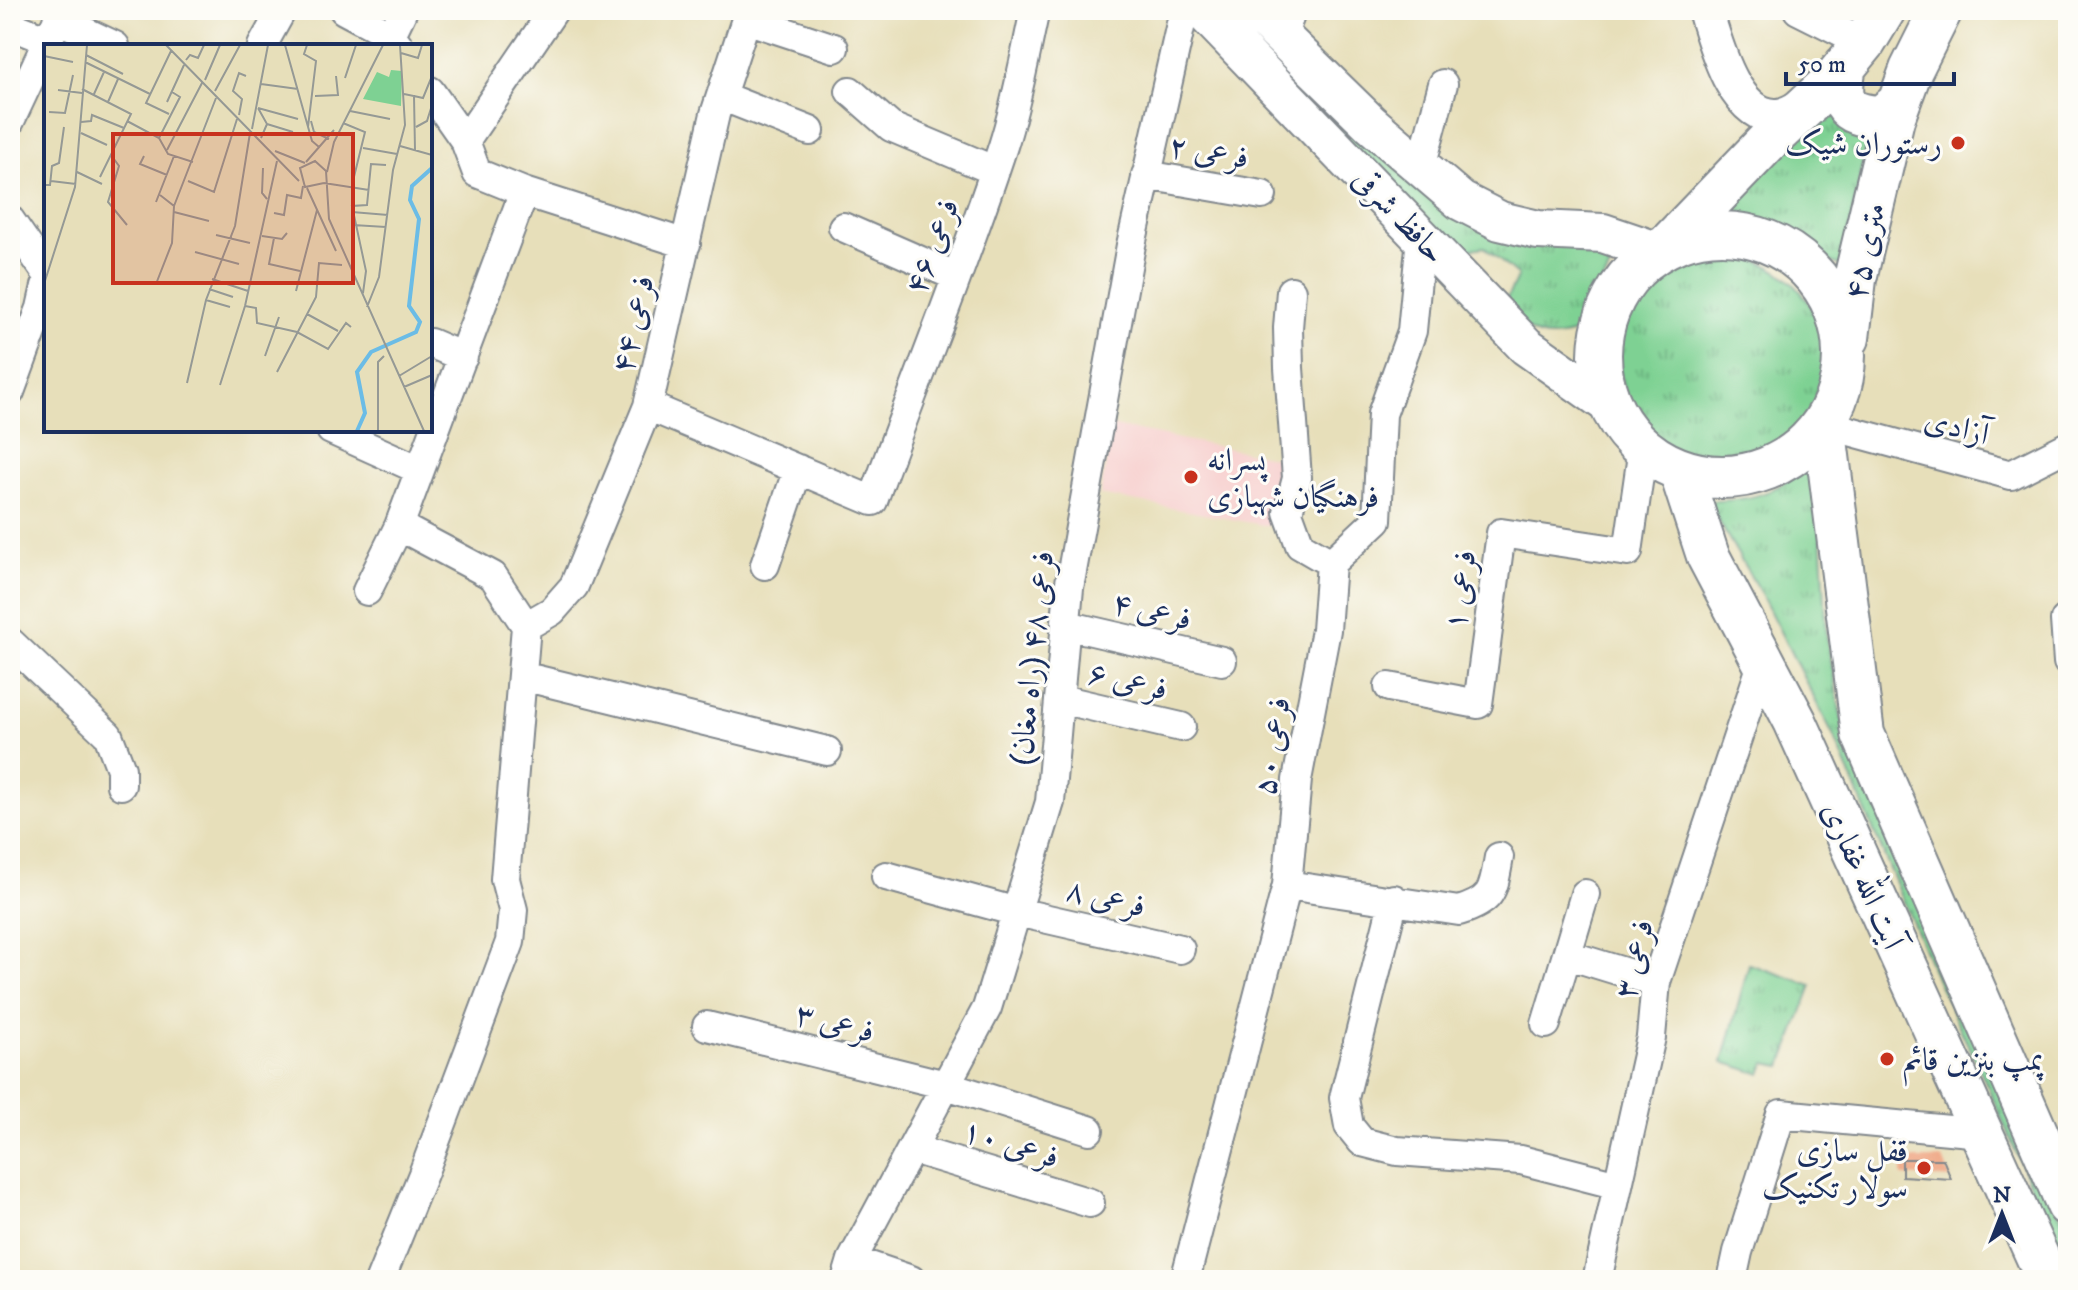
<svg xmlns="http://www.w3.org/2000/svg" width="2078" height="1290" font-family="'IM FELL DW Pica',Amiri,serif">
	<defs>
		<pattern id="grass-tufts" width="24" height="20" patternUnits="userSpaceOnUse" patternTransform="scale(2)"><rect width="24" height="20" fill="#7ed193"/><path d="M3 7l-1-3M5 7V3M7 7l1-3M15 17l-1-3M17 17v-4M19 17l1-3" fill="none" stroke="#66aa7b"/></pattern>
	</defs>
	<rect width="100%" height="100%" fill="#fdfcf7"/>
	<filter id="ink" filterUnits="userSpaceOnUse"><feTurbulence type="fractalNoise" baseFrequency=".0125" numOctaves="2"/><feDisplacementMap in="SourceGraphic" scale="16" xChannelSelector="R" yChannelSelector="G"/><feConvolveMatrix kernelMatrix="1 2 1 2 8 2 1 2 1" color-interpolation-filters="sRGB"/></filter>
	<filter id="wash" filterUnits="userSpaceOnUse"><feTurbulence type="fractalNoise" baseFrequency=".006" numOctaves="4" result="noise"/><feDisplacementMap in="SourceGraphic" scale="32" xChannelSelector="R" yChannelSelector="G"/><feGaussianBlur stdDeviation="1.8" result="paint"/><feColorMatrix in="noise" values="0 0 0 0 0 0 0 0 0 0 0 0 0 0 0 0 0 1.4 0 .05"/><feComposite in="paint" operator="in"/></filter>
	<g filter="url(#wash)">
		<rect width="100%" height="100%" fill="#e7dfba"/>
		<path fill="#f7d0cf" d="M1113,426l170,33 -15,67 -168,-31z"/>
		<path fill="url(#grass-tufts)" stroke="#4c8078" stroke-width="2" d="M1214,10h32l203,199 162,44 -2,17 -31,62c-40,12 -49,2 -74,-28l14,-28 -34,-29 -33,5z
			M1829,99l40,33 -27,134 -134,-49z
			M1619 358a103 103 0 1 1 206 0a103 103 0 1 1-206 0Z
			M1805,468l10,5 7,75 5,91 14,78 227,516v39l-81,-187 -50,-105 -102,-241 -74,-145 -54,-93c43,0 65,-6 98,-33z
			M1749,964l63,21 -30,81 -17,-3 -4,11 -38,-12z"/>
		<g id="blocks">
			<path fill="#eea17d" d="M1902,1159h41l8,20 -49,-3z"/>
		</g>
	</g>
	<g filter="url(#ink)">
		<use href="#blocks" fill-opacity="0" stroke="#81878c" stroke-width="2"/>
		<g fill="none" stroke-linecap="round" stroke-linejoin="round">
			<g stroke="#81878c" stroke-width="32">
				<path id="minor" d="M344,10l47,25 8,11
					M1798,10l66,33
					M58,19l57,27
					M746,19l88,29
					M10,25l38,15
					M391,35l12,-25
					M1282,37l10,-27
					M262,46l20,-36
					M430,91l35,50 12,32 47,19 162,52
					M850,91l41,36 102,43
					M721,96l89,35
					M10,121l52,-111
					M465,141l89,-131
					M1421,167l22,-83
					M1146,175l116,20
					M10,220l36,52
					M843,227l112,49
					M1291,291l-3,37 1,40 8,110 -9,34 12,33 31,18
					M430,343l33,14
					M10,392l31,-84 5,-22
					M648,406l225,95c42,-118 91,-235 130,-355 14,-43 22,-91 32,-136
					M1824,424l187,51 57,-29
					M331,430l89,40
					M765,565l33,-96
					M367,591l32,-65 125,-334
					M2068,619l-3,1 3,42
					M1066,625l156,36
					M526,626l26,-15 22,-25 74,-180 67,-292 34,-104
					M10,642l98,93 13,34v16
					M522,676l305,75
					M1389,687l89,17 23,-171 127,19 15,-104
					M1060,699l121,28
					M886,876l131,36 163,37
					M1287,885l172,26c35,-11 34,-21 40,-54
					M1394,899l-50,199 5,28 13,16 35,9 124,9 97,25
					M1568,955l88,27
					M1546,1024l39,-130
					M707,1026l239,59 143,45
					M912,1149l178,54
					M852,1260l59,20
					M380,1280l43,-106 87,-232 3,-32 -8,-31 21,-253 -33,-50 -94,-50
					M846,1280l6,-20 135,-252 63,-206 19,-214 62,-343 53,-235
					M1185,1280l102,-395 10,-105 29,-150 5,-67 46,-43 5,-106 30,-83 9,-94
					M1597,1280l54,-243 5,-55 107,-321
					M1732,1280l6,-28 43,-138 200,19"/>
			</g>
			<g stroke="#81878c" stroke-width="38">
				<path id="tertiary" d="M1705,10c10,32 29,109 73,106 10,-1 20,-8 29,-13"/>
			</g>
			<g stroke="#81878c" stroke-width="42">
				<path id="secondary" d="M1202,10l324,336 85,60
					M1254,10l117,114 90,77 39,20 38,9 65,3 56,19"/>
			</g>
			<g stroke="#81878c" stroke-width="46">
				<path id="primary" d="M1845,66c-7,35 -3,49 36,51l17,-13
					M1600 355a122 122 0 1 1 244 0a122 122 0 1 1-244 0Z
					M1667,246l100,-104 65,-60 32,-39 20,-33
					M1848,338l7,-59 38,-160 18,-49 30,-60
					M1824,424l39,310 205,471
					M1680,470l28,86 87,165 253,559"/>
			</g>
			<use href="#minor" stroke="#fff" stroke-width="28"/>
			<use href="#tertiary" stroke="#fff" stroke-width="34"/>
			<use href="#secondary" stroke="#fff" stroke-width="38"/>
			<use href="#primary" stroke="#fff" stroke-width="42"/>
		</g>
	</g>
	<g fill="#c8321e" stroke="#fdfcf7" stroke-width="3">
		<circle cx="1958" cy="143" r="8"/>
		<circle cx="1191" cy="477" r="8"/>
		<circle cx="1887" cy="1059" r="8"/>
		<circle cx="1924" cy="1168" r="8"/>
	</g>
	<g text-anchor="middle" stroke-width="6" stroke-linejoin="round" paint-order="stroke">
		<g font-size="32" fill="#1b2f5e" stroke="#fdfcf7" text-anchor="end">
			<text x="1942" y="154">رستوران شیک</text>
			<text x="1207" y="470" text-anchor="start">پسرانه<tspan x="1207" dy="37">فرهنگیان شهبازی</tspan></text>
			<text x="1903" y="1070" text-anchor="start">پمپ بنزین قائم</text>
			<text x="1908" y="1161">قفل سازی<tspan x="1908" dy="37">سولار تکنیک</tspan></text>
		</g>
		<g font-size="32" fill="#1b2f5e" stroke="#fdfcf7">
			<text transform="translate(1209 151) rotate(9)" y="11">فرعی ۲</text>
			<text transform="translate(1400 215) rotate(46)" y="11">حافظ شرقی</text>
			<text transform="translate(931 246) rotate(-69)" y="11">فرعی ۴۶</text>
			<text transform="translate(1864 251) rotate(-78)" y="11">۴۵ متری</text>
			<text transform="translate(632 324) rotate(-77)" y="11">فرعی ۴۴</text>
			<text transform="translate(1957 426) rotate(15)" y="11">آزادی</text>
			<text transform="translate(1459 590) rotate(-82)" y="11">فرعی ۱</text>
			<text transform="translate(1152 610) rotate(13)" y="11">فرعی ۴</text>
			<text transform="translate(1031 658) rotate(-84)" y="11">فرعی ۴۸ (راه مغان)</text>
			<text transform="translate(1128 680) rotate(13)" y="11">فرعی ۶</text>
			<text transform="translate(1271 746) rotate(-81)" y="11">فرعی ۵۰</text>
			<text transform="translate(1864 875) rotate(66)" y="11">آیت الله غفاری</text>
			<text transform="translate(1106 897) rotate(13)" y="11">فرعی ۸</text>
			<text transform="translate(1633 959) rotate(-76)" y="11">فرعی ۳</text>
			<text transform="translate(835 1022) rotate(14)" y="11">فرعی ۳</text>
			<text transform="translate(1011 1143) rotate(17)" y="11">فرعی ۱۰</text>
		</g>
	</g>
	<g transform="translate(44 44)">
		<rect width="388" height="388" fill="#e7dfba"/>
		<path d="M347,26l11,1 -1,35 -38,-7 14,-27 12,5z" fill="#7ed193"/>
		<path fill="none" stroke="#6bbce6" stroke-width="4" d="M313,387l8,-18 -8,-41 14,-20 45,-20 4,-10 -11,-16 10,-87 -9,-19 2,-14 20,-18"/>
		<path fill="none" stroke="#959995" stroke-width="2" d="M122,1l133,136M241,1l27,96 7,6M263,1l-3,9 12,7 -8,66M357,9l17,5 4,-13M42,11l37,19M0,12l29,6M142,16l4,-5 8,3 6,-13M41,18l65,32M301,34l11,-33M161,36l15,-35M217,40l37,5M38,45l49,25 -31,63M14,46l24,3M171,47l25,-46M50,50l10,-22M360,50l10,2 1,54M271,52l23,-1 -2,-19M370,52l9,2 9,-22M64,58l10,-23M123,58l17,-37M214,64l40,11M214,64l9,16 -6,14M306,67l40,8M5,68l16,1 8,-38M125,70l-23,-11 25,-52M195,71l3,-16 -9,-8 6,-18 7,3M83,77l32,17 9,16 25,8M267,77l3,11 15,7M37,78l10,-1 1,-6 32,13M299,79l22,9 -13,53M223,80l26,8M372,83l11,-6 5,-16M208,85l16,-84M37,89l26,12M115,94l21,-41 -8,-5M356,102l32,9M319,104l34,6M123,106l35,-67M231,107l30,12M67,111l8,11 -11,36 19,23M100,112l-4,8 27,11M262,118l28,-32M219,124l-1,25 5,6M33,128l25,12M283,128l7,-30 49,-97M7,137l25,3M144,137l26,11 23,-73M280,139l45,7M280,139l-19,4 -5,-19 15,-7 11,10 3,48 95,212M0,141h6l2,-19 7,-3 5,-36M263,144l29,63M112,158l18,-46M130,162l42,-108M130,168l35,9M308,168l36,3M230,169l10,2 3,-20 14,3 2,-12M309,181l33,2M172,191l34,8M218,192l20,3 5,-6M230,194l-5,26 31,7M151,208l44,12M168,235l36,12M0,240l31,-97 12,-142M112,240l16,-41 2,-37 -14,-11M165,245l24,8M252,247l21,-81M319,249l3,-22 -14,-65 15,-1 4,-41 15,1M162,256l24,7M201,262l11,2 1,15 40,9 31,17 18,-26 5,4M323,263l12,-30 14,-107 12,-45 -5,-80M263,270l31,17M221,312l14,-39M233,328l39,-75 3,-34 23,2M355,332l33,-20M143,339l19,-83 29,-74 15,-93M176,341l25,-79 32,-145M360,343l28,-12M334,387v-69l6,-6"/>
		<path fill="#c8321e" fill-opacity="0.15" stroke="#c8321e" stroke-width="4" d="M69,90h240v149h-240z"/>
		<rect width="388" height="388" fill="none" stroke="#1b2f5e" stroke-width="4"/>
	</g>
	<rect width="2078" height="1290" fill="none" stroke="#fdfcf7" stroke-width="40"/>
	<g transform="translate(2002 1214)" stroke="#fdfcf7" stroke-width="6" paint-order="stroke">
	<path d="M0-6L14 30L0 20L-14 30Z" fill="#1b2f5e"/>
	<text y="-12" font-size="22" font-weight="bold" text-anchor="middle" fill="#1b2f5e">N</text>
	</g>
	<path d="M1786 72v12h168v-12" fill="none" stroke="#1b2f5e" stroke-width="4"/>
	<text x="1798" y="72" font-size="24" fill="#1b2f5e" stroke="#fdfcf7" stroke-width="6" paint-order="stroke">50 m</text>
</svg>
